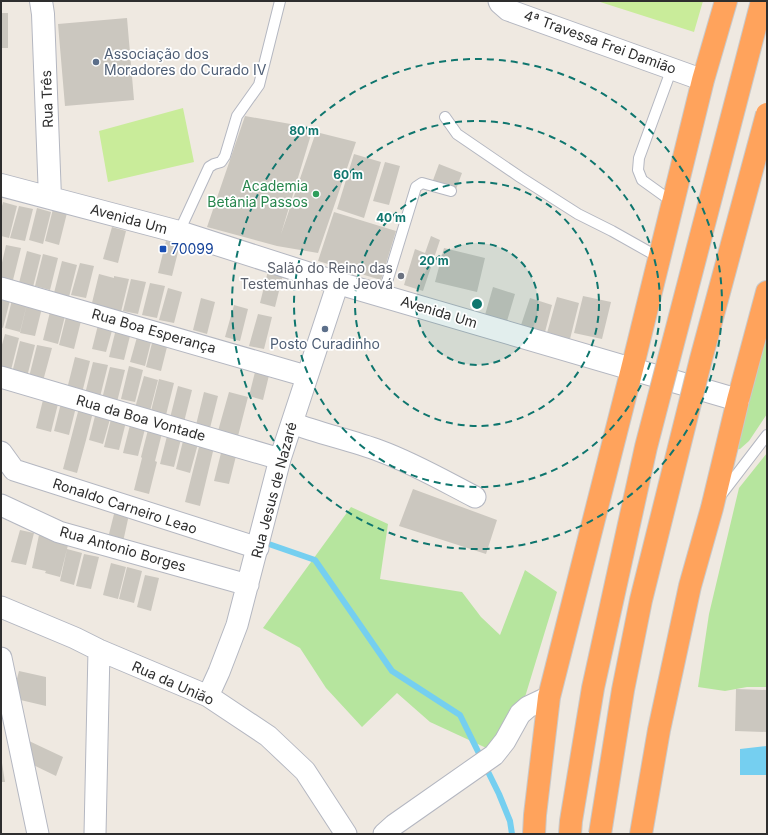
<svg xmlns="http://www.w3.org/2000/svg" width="768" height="835" font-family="Inter,sans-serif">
	<rect width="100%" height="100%" fill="#efe9e1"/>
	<path fill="#b6e59e" d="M767,324v90l-18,27 -9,8 -6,1z
		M767,453v234h-20l-22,4 -27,-4 11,-73 30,-126z
		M351,507l37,17 -8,55 82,13 19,25 19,18 25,-65 32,22 -32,105 -30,55 -65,-30 -33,-29 -35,34 -36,-39 -26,-40 -37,-20z"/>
	<path fill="#c9ec9a" d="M597,1h106l-9,31z
		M183,108l11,54 -86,20 -9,-51z"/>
	<path fill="#75cff0" d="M767,746v29h-27v-26z"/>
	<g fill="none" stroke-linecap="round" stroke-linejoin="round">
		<path stroke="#75cff0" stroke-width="6" d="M263,542l52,18 77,111 68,44 39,79 11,27 2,13"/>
	</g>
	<path fill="#cbc7bf" d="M1,13h7v35h-7z
		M127,18l7,82 -69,6 -7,-82z
		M245,116l68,12 -32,106 35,-102 40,10 -38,111 -41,-7 -70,-19z
		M354,154l27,8 -17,56 -27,-9z
		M385,162l15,4 -11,39 -16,-4z
		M439,164l23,9 -7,19 -23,-9z
		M3,202l14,4 -8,32 -8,-2v-26z
		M19,206l14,3 -8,32 -15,-3z
		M37,208l14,4 -8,32 -14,-4z
		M53,209l14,4 -8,32 -14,-4z
		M334,212l62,19 -15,49 -63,-19z
		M112,227l14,4 -8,32 -15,-4z
		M431,236l9,4 -17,51 -19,-6 11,-36 10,4z
		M166,241l14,3 -8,32 -14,-3z
		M6,245l15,3 -8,32 -12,-3v-10z
		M444,248l41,10 -8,34 -42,-10z
		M27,251l14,4 -8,32 -14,-4z
		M43,254l15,4 -8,32 -15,-4z
		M62,261l15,4 -8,32 -15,-4z
		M80,263l14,3 -8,32 -15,-3z
		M268,271l15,4 -8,32 -15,-4z
		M99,274l15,4v-2l15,3 -8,33 -30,-5z
		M131,279l15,3 -8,32 -15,-3z
		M150,283l15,3 -8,32 -15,-3z
		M493,287l22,7 -8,27 -22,-6z
		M168,288l14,4 -8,31 -15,-3z
		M1,293l10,3 -8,32 -2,-1z
		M13,296l15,4 -8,32 -15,-4z
		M583,296l28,6 -9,37 -28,-6z
		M557,297l22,6 -9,36 -23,-6z
		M201,298l14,4 -8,32 -14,-4z
		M530,298l22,7 -7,27 -24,-7z
		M28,300l15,4 -8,32 -15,-3z
		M234,305l14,4 -8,32 -15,-4z
		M51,308l15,4 -8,32 -15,-4z
		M67,313l15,4 -8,32 -15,-4z
		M258,314l14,3 -8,32 -15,-3z
		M100,317l15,3 -9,32 -14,-3z
		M117,325l15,3 -8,32 -15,-3z
		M139,330l14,4 -8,32 -15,-4z
		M5,334l14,4 -8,32 -10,-3v-19z
		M154,335l15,4 -8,32 -15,-4z
		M20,341l15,4 -8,32 -15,-4z
		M37,345l15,3 -9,33 -14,-4z
		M75,357l15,4 -8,32 -15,-4z
		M93,362l15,3 -8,32 -15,-3z
		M257,364l14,3 -8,33 -14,-4z
		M129,366l14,4 -8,32 -14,-3z
		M110,367l15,3 -8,32 -15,-3z
		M144,376l14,4 -8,31 -15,-3z
		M159,379l15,4 -8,32 -15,-4z
		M178,386l14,4 -8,32 -14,-4z
		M204,392l14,4 -8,32 -14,-3z
		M229,392l19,5 -10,39 -20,-5z
		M44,396l15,4 -8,32 -15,-4z
		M62,399l15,4 -8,32 -15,-4z
		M80,404l14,4 -8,32 -10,-3 10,3 -9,33 -14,-4z
		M97,408l15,4 -9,32 -14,-4z
		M112,415l15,3 -8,32 -15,-3z
		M131,421l15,4 -8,31 -15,-3z
		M149,426l14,3 -8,32 2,1 -8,32 -15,-4 8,-32 -1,-1z
		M168,432l14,3 -8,32 -14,-3z
		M184,437l15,3 -9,33 -14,-4z
		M201,439l14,4 -15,63 -15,-4z
		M222,449l15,3 -8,32 -15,-3z
		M413,489l84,31 -11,34 -87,-28z
		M116,506l14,4 -7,32 -15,-4z
		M20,530l14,3 -8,32 -15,-3z
		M39,535l15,4v2l14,4 -8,32 -15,-4 1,-2 -14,-3z
		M67,549l15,4 -8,32 -14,-4z
		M84,554l15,3 -8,32 -15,-3z
		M111,563l15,4 -8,32 -15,-4z
		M127,567l15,4 -8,32 -15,-4z
		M145,575l14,3 -8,33 -14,-4z
		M19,671l27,6v29l-34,-8z
		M736,689l31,1v42l-32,-1z
		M29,741l34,16 -7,19 -33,-16z
		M1,763h1l3,19h-4z"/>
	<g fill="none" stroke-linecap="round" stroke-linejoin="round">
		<g stroke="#b4b7c1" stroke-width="12">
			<path id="lane" d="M672,68l-33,90 -1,12 4,10 32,23
				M445,117l12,17 63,43 58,37 34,17 48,27
				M179,232l30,-65 5,-3 7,-2 4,-6 12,-40 22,-31 21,-84
				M383,295l33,-108 6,-4 29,8
				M721,495l46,-60"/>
		</g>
		<g stroke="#b4b7c1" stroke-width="23">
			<path id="street" d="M499,1l1,2 8,7 195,70
				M1,288l305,88
				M1,377l279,82
				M292,423c29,11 59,17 88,28 33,12 64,30 95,46
				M1,452l13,18 244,78
				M1,505l58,27 189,53
				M1,607l74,31 24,12 109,46 60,40 37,35 41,63
				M1,658l37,176
				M208,696l11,-24 18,-47 43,-166 58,-176
				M95,834l4,-184
				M384,834l10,-9 100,-70 11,-14 15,-27 8,-7 21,-10"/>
		</g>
		<g stroke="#b4b7c1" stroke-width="24">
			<path id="secondary" d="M41,1l2,13 7,184
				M1,185l178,47 159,51 400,117"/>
		</g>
		<g stroke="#c9c9c9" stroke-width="24">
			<path id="highway" d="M534,834l1,-19 14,-118 83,-328 71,-289 23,-79
				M641,834l18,-104 31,-144 22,-78 26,-108 29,-108"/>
		</g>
		<use href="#lane" stroke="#fff" stroke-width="10"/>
		<use href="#street" stroke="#fff" stroke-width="21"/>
		<use href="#secondary" stroke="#fff" stroke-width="22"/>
		<use href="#highway" stroke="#ffa35c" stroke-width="22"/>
		<g stroke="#c9c9c9" stroke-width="24" stroke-linecap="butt">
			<path id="highway-bridge" d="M570,834l1,-13 22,-133 53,-241 116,-446
				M600,834l23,-144 18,-90 60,-241 66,-245"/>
		</g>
		<use href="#highway-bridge" stroke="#ffa35c" stroke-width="22"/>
	</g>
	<circle cx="477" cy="304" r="61" fill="#0f766e" fill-opacity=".12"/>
	<g fill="none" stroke="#0f766e" stroke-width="2" stroke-dasharray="7 5">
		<circle cx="477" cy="304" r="61"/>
		<circle cx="477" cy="304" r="122"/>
		<circle cx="477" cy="304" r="183"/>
		<circle cx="477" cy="304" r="245"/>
	</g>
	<g fill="#5c6f8a" stroke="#fff" stroke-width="1.5">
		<circle cx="96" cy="62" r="4"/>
		<circle cx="325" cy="329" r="4"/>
	</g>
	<circle fill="#2e9e5b" stroke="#fff" stroke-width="1.5" cx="316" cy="194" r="4"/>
	<rect fill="#1a4fb4" stroke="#fff" stroke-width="1.5" x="159" y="245" width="8" height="8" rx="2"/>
	<circle fill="#6b7280" stroke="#fff" stroke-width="1.5" cx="401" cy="276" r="4"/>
	<g text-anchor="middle" stroke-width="3.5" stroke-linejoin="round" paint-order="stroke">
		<g font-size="14" fill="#2e2e2e" stroke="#fff">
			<text transform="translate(600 42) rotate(20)" y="5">4ª Travessa Frei Damião</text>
			<text transform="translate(47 99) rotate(-92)" y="5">Rua Três</text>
			<text transform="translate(129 219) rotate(15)" y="5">Avenida Um</text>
			<text transform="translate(439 312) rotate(17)" y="5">Avenida Um</text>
			<text transform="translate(154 331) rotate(16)" y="5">Rua Boa Esperança</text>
			<text transform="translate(141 418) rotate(16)" y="5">Rua da Boa Vontade</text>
			<text transform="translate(274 490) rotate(-75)" y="5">Rua Jesus de Nazaré</text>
			<text transform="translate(125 506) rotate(18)" y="5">Ronaldo Carneiro Leao</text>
			<text transform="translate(123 549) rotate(16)" y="5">Rua Antonio Borges</text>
			<text transform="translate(173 683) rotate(24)" y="5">Rua da União</text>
		</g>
		<g font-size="14" fill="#4e5e75" stroke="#fff" text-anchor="start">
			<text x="104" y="59">Associação dos<tspan x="104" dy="16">Moradores do Curado IV</tspan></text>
			<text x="325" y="349" text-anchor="middle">Posto Curadinho</text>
		</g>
		<g font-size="14" fill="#27864d" stroke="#fff" text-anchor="end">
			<text x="308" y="191">Academia<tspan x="308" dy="16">Betânia Passos</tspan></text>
		</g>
		<g font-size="14" fill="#164399" stroke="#fff" text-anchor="start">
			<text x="171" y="254">70099</text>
		</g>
		<g font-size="14" fill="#5b616d" stroke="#fff" text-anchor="end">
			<text x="393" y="273">Salão do Reino das<tspan x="393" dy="16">Testemunhas de Jeová</tspan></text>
		</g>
	</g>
	<circle cx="477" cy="304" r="6" fill="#0f766e" stroke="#fff" stroke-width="2"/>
	<g font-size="12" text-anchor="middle" font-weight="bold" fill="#0f766e" stroke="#fff" stroke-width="3.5" stroke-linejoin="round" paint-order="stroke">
		<text x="304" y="135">80 m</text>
		<text x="348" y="179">60 m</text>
		<text x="391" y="222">40 m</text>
		<text x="434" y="265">20 m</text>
	</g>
	<rect width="768" height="835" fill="none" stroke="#2e2e2e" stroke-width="4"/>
</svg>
